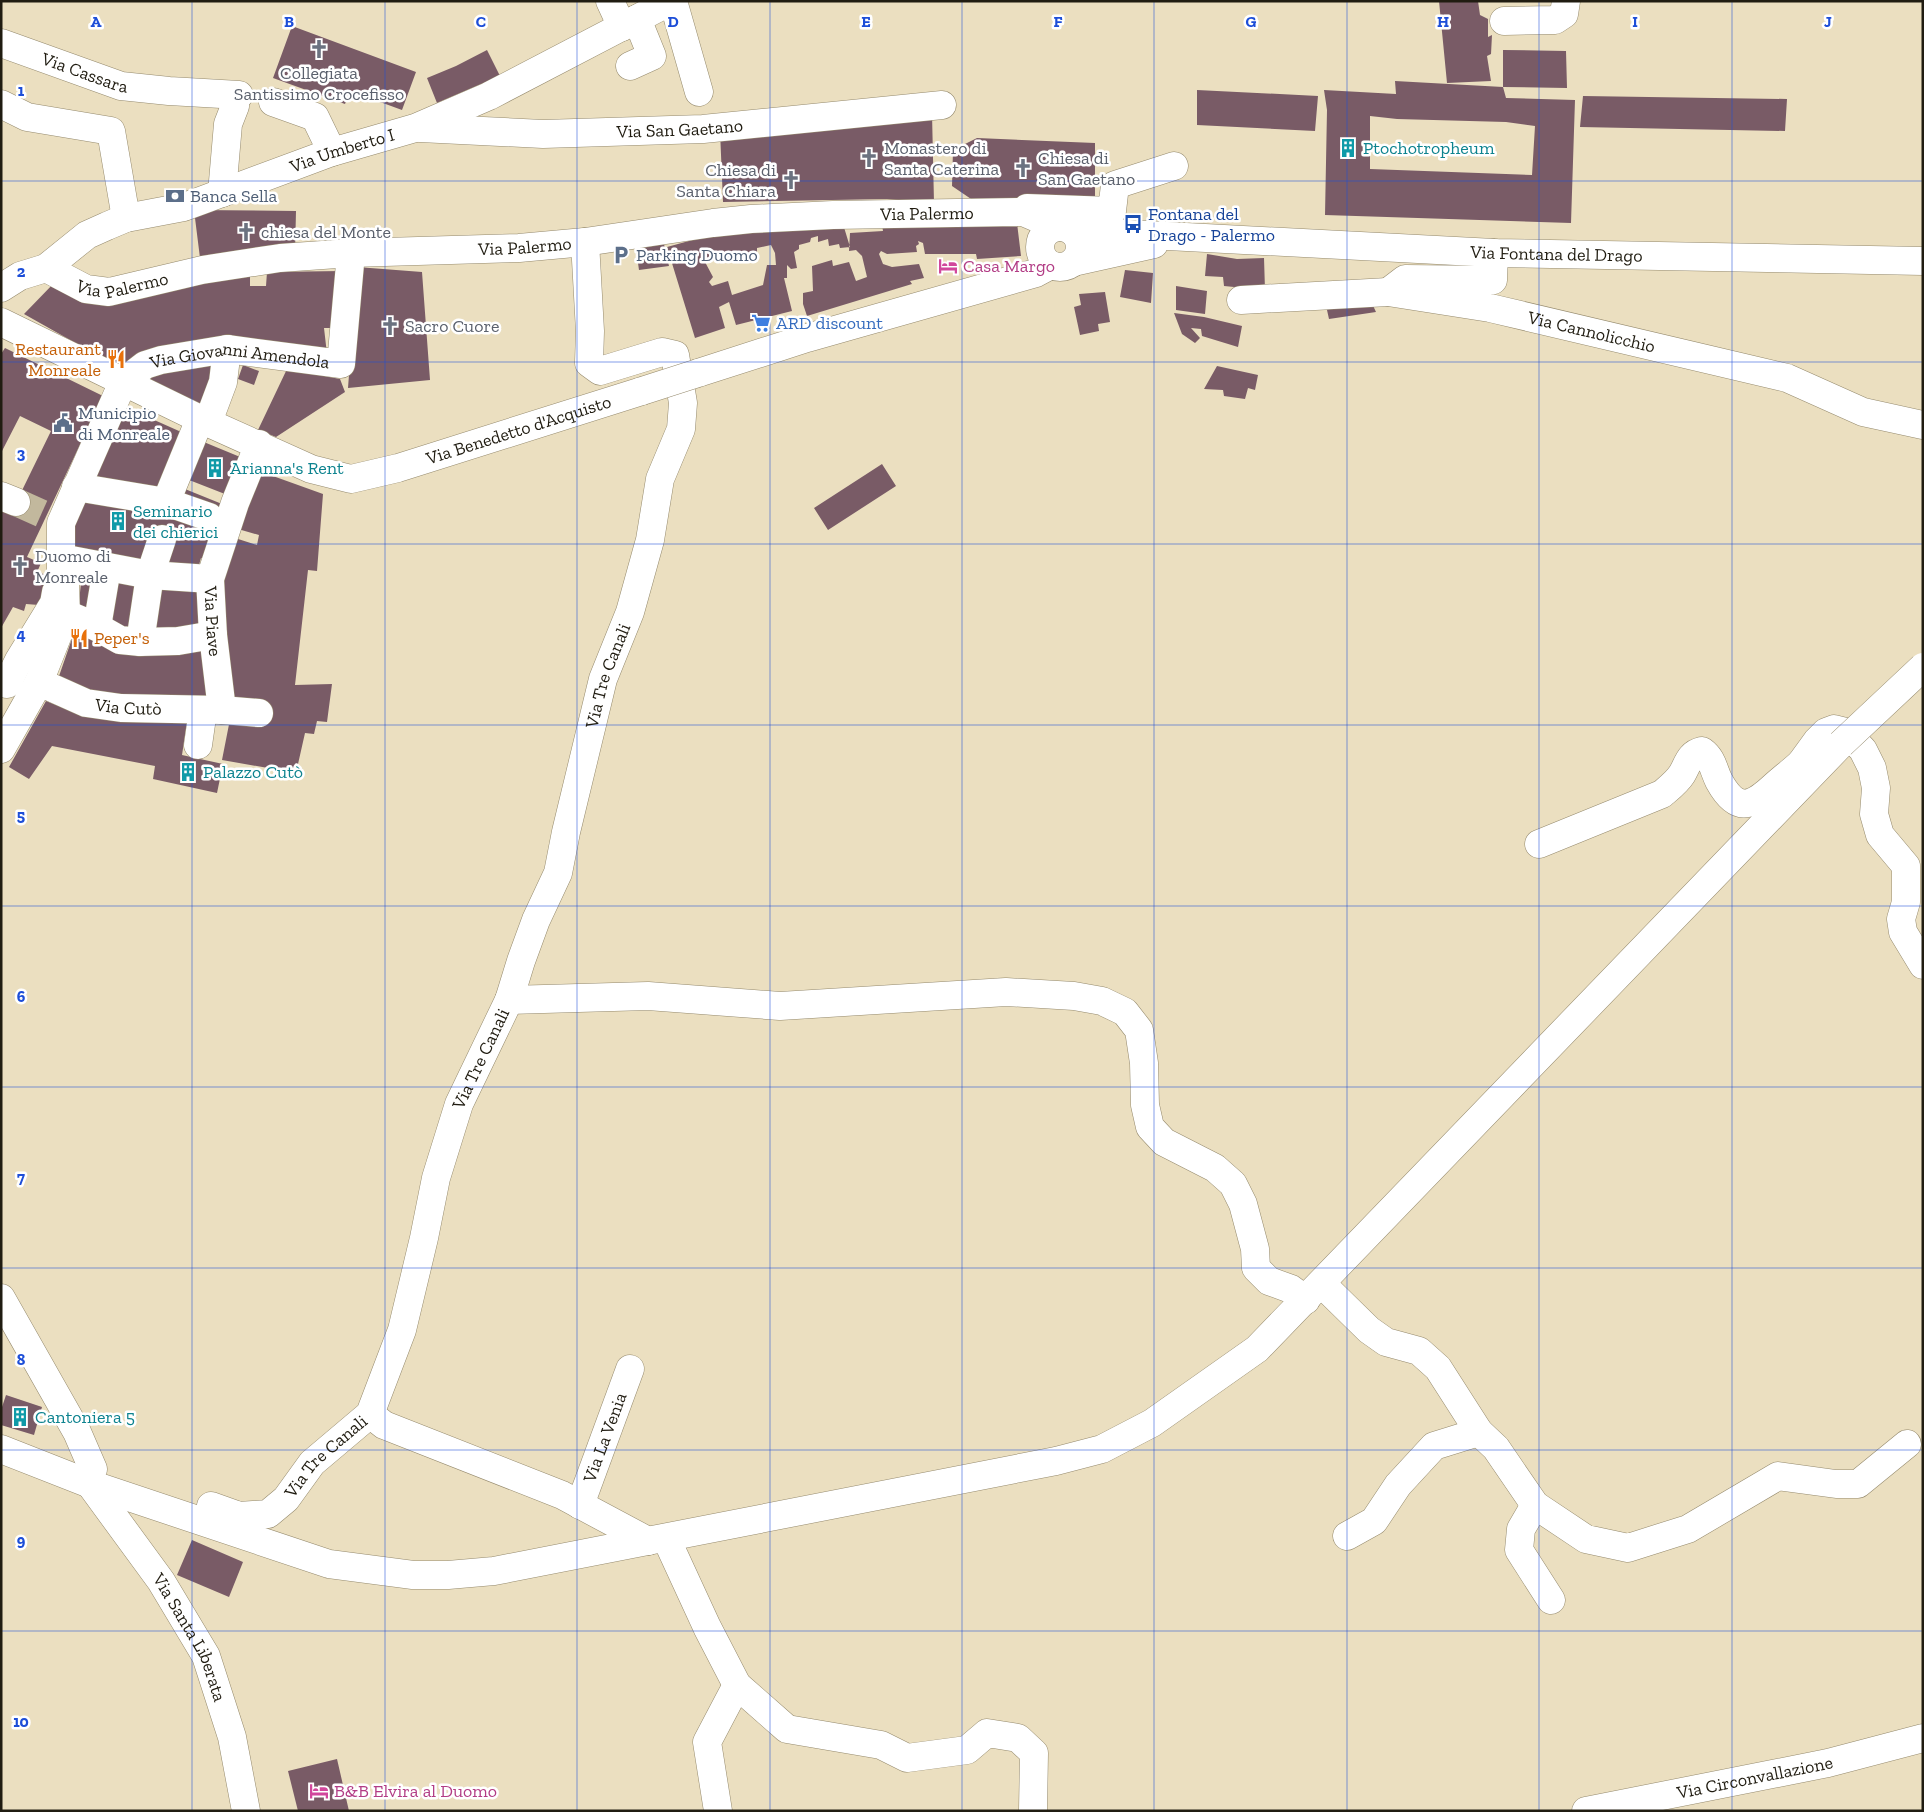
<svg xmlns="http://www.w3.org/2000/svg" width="1924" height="1812" font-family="'Zilla Slab',serif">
	<rect width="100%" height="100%" fill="#ebdfc0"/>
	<path fill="#795b66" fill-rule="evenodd" d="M1439,1h39l2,14 8,4v18l4,-2 -1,19 -4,2 4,25 -44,2z
		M292,26l124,46 -14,38 -52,-19 -5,13 -72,-26z
		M487,50l13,26 -63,27 -10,-25 29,-12z
		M1503,50l63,1 1,37 -64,-1z
		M1395,81l108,6 3,11 69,2 -4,123 -246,-8 2,-105 -3,-20 72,4zM1370,116l27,3 109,3 29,4 -3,49 -162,-6z
		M1197,90l121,6 -3,35 -118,-6z
		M1583,96l204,3 -2,32 -205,-4z
		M932,113l2,90 -47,-4 -164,3 -3,-71z
		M977,138l118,5v62l-121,-4 -22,-15 1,-36z
		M194,210l102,1 -1,42 -95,5z
		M1017,223l4,33 -44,3 -1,-5h-51l-2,-11 -5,-2 1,3 -3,2 1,6 -30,2 -6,-3 -2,3 4,10 9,3 27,-3 5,14 -14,3 2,3 -105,32 -4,-12v-11l10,-2 -1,-25 20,-6 1,6 16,-4 7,19 11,-4 -5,-21 -6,-6 -7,1 1,-18 33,-2 -1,-6z
		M843,224l7,23 -10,1 -1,-4 -10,2 -1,-7 -10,3v-6l-7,2 -1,4 -11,3v4l-5,3 3,16 -6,1 -4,-4v13h-3l8,33 -56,14 -7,-23 -10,5 6,21 -30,10 -28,-91 40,-11zM771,245l4,8 1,12h-9l-4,20 -31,10 -4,-14 -16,5 -3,-4 4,-5 -8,-15 52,-10v-4z
		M664,244l5,22 -30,4 -3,-21z
		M1207,254l30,5 27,-1 1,32 -41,-4 -1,-9 -18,-1z
		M357,267l65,5 8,108 -82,8z
		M1125,270l28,3 -2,30 -31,-6z
		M343,271l-3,57h-16l3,26 -63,-6 -38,-13v7l-69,12 -39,13 -94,-53 31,-32 195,-9v13h16l1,-14z
		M1176,286l31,5 -2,23 -29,-4z
		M1105,292l5,30 -12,2 1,7 -19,4 -6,-28 7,-2 -2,-11z
		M1369,297l7,15 -47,7 -4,-18z
		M1174,313l30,4 38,9 -4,21 -36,-11 -1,-7 -10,-1 9,10 -5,5 -13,-9z
		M5,348l98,48 -76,161 14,6 -3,7 11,9 2,8 -12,18 -13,-1 -2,7 -11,-4 -12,21v-120l10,5 40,-82 -31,-15 -19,37v-99z
		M217,364l-12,42 -61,-29z
		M243,365l16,6 -5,14 -16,-6z
		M1217,366l41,9 -3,15 -7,-2 -3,11 -21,-3 -1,-6 -19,-1z
		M287,369l53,10 5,13 -69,45 -18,-7z
		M125,407l63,28 -24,56 -72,-8z
		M199,440l46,19 -15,37 -46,-18z
		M882,464l14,22 -68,44 -14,-22z
		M259,471l64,23 -6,77 -9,-1 -13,115 37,-1 -5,38 -10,-1 -3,13 -9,-1 -9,40 -74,-13 11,-56 -13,-123 15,-43 22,7 2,-10 -21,-6z
		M180,487l47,19 -18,54 -8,-2 -4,14 -48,-4 -81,-17 15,-58 92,5z
		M82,573l19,3 -7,43 -16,-7z
		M115,578l28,4 -7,53 -31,-10z
		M159,585l44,3 4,43 -52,6z
		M76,627l133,19 4,56 -118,-4 -37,-19z
		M46,701l36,14 105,7 -5,33 41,9 -6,29 -64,-14 2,-13 -103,-20 -23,33 -20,-12z
		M6,1395l36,12 -8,28 -33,-10v-15z
		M192,1540l51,22 -14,35 -52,-22z
		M337,1759l12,52h-51l-10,-40z"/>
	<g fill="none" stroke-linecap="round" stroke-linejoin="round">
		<path stroke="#c2b89d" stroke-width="28" stroke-dasharray="28 14" stroke-linecap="butt" d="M16,502l29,13"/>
		<g stroke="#958a6d" stroke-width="29">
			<g id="minor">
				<path d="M610,1l12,26"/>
				<path d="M673,1l26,91"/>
				<path d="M1504,21l51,-1 9,-6 2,-13"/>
				<path id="s1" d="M1,43l120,43 48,5 70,4"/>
				<path d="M630,66l22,-10 -15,-37"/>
				<path d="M273,102l42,15 17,35"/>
				<path d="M1,104l26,13 84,14 15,87"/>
				<path id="s2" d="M420,128l123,6 160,-5 239,-24"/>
				<path d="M222,193l6,-69 7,-18"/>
				<path d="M1027,208l85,3 3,-26 59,-19"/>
				<circle cx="1060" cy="247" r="20"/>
				<path id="s3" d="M1072,231l422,22 429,8"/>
				<path id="s4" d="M1494,253l-1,27 -88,-1 -17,13 102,16 297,70 76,34 60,13"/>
				<path d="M1073,262l81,-18"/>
				<path id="s5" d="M46,268l40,21 23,3 93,-22 78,-12 71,-5 168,-5 66,-6 128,-19 38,-4 82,-4 190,-3 35,15"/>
				<path id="s6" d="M1,288l19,-12 26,-8 41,-33 20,-9 19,-8 58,-11 148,-55 83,-24 74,-32 182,-95"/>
				<path d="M1241,300l147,-8"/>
				<path id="s7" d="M1,322l199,97 111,50 40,10 47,-11 244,-77"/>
				<path d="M698,373l109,-35 229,-65 15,-8"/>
				<path d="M208,422l15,-40 4,-33"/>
				<path id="s8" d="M259,444l-24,59 -25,76 3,56 9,75 37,3"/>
				<path d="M76,487l90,15 43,15"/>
				<path d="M1,496l15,6"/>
				<path d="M166,502l34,-83"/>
				<path d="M61,558l89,17 60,4"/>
				<path d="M66,614l31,13 23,13 20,2 38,-1 35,-6"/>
				<path d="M97,627l10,-59"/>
				<path d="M140,642l10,-67 12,-36"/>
				<path id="s9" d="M39,682l47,21 35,5 101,2"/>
				<path d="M7,684l12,-24 35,-57 2,-11"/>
				<path d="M198,745l5,-35"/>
				<path id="s10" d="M1,749l38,-67 27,-68 -1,-30 -4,-13v-48l62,-141 22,-17 16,-5 66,-11 114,15 10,-111"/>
				<path d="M1811,773l-10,-10 16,-22 9,-9 8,-3 12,3 17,18 9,18 4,20 -2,26 6,21 26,31v36l-5,17 2,13 20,33"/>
				<path d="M1539,844l123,-50c7,-6 15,-12 20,-20 6,-10 7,-20 20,-23 11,8 11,18 17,30 17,31 31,27 54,6 9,-8 18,-15 27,-23"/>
				<path d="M509,1000l139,-4 132,10 226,-14 68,4 28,5 23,11 14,18 5,33 1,42 5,22 14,15 51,26 18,16 10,20 12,45 1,19 13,13 22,8 15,11"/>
				<path d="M1322,1284l47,46 17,12 33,9 19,17 41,64 17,16 39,57 51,34 42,9 60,-19 90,-53 58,8h22l49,-40"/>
				<path d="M1,1298l76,134 16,37"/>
				<path d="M370,1414l14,11 178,70 86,46"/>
				<path d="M1,1449l89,35 239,80 84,11h35l46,-4 562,-110 46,-12 50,-26 105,-74 584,-605"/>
				<path id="s11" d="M90,1480v4l71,97 45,75 26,81 14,74"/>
				<path id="s12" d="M580,1505l50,-136"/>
				<path d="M1535,1505l-14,24 -2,21 32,50"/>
				<path id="s13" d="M211,1506l28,10 29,-2 18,-15 26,-36 58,-49 32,-84 22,-92 12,-60 23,-74 50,-104 12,-39 15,-41 22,-47 8,-41 37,-153 27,-67 20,-72 10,-61 21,-50 2,-26 -8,-48 -13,-3 -62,19 -11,-8 1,-32 -5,-89"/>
				<path d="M1347,1536l27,-15 24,-36 36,-39 45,-14"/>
				<path d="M666,1538l41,89 30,58 50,44 94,16 26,13 60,-8 20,-17 31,5 16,15 -1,58"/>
				<path d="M718,1811l-11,-69 30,-57"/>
			</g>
		</g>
		<g stroke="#958a6d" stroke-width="29">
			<g id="major">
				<path id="s14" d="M1586,1811l242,-48 95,-25"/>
			</g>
		</g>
		<use href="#minor" stroke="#fff" stroke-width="28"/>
		<use href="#major" stroke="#fff" stroke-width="28"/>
		<g stroke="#958a6d" stroke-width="29" stroke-linecap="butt">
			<path id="minor-bridge" d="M642,391l56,-18
				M1841,744l82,-77"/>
		</g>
		<use href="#minor-bridge" stroke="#fff" stroke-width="28"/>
	</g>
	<path fill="none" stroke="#1d4ed8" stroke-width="1" stroke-opacity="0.55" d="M192,1v1810M385,1v1810M577,1v1810M770,1v1810M962,1v1810M1154,1v1810M1347,1v1810M1539,1v1810M1732,1v1810M1,181h1922M1,362h1922M1,544h1922M1,725h1922M1,906h1922M1,1087h1922M1,1268h1922M1,1450h1922M1,1631h1922"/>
	<defs>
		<g id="church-bare" transform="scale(1.5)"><path d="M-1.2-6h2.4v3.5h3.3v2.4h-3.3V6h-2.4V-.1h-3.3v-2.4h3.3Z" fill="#6b7280" stroke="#fff" stroke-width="2.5" paint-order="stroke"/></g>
		<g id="building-bare" transform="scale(1.5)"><path d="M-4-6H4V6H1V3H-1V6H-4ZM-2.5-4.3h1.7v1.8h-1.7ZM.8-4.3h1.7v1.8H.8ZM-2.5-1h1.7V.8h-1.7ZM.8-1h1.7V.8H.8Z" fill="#0f9aa8" stroke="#fff" stroke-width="2.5" paint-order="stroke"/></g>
		<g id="bank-bare" transform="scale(1.5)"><path d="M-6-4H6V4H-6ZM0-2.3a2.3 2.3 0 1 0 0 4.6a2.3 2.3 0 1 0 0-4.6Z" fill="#5c6f8a" stroke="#fff" stroke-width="2.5" paint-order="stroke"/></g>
		<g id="bus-bare" transform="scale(1.5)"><path d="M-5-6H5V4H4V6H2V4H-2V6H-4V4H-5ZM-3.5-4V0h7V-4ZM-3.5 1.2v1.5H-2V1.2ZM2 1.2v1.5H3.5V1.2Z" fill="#1a4fb4" stroke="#fff" stroke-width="2.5" paint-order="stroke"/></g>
		<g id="parking-bare" transform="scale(1.5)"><path d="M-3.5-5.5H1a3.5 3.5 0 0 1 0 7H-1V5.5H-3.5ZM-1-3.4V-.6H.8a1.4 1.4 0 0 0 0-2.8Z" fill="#5c6f8a" stroke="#fff" stroke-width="2.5" paint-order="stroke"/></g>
		<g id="hotel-bare" transform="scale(1.5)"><path d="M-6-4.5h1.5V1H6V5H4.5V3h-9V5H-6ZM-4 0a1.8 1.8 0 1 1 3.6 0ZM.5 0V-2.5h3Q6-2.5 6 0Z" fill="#d1479c" stroke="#fff" stroke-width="2.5" paint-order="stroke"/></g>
		<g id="supermarket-bare" transform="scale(1.5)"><path d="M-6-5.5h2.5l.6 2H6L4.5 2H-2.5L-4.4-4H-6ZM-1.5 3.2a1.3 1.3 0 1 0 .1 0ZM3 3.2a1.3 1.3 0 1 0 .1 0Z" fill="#3f7fe0" stroke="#fff" stroke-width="2.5" paint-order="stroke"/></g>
		<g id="restaurant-bare" transform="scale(1.5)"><path d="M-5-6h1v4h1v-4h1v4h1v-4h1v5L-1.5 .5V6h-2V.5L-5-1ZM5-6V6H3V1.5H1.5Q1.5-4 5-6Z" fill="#e8710a" stroke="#fff" stroke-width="2.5" paint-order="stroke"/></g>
		<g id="civic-bare" transform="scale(1.5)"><path d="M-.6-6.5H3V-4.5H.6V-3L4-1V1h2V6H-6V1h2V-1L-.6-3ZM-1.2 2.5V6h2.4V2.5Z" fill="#5c6f8a" stroke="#fff" stroke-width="2.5" paint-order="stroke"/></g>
	</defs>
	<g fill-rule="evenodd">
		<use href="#church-bare" x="319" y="49"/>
		<use href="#building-bare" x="1348" y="148"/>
		<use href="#church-bare" x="869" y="158"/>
		<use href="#church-bare" x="1023" y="168"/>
		<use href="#church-bare" x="791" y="180"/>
		<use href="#bank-bare" x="175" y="196"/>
		<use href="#bus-bare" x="1133" y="224"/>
		<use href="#church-bare" x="246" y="232"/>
		<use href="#parking-bare" x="621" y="255"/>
		<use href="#hotel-bare" x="948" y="266"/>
		<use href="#supermarket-bare" x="761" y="323"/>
		<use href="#church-bare" x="390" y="326"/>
		<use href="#restaurant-bare" x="116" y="359"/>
		<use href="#civic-bare" x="63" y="423"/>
		<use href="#building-bare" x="215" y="468"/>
		<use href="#building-bare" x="118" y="521"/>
		<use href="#church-bare" x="20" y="566"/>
		<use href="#restaurant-bare" x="79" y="638"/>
		<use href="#building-bare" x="188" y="772"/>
		<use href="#building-bare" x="20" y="1417"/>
		<use href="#hotel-bare" x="319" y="1791"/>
	</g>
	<g text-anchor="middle" stroke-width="5" stroke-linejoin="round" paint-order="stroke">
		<g font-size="18" fill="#201c11" stroke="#fff">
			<text dy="6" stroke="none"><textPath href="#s1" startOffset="89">Via Cassara</textPath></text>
			<text dy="6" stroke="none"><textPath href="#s2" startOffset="260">Via San Gaetano</textPath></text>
			<text dy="6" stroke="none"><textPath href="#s6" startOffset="372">Via Umberto I</textPath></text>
			<text dy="6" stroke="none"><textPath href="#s5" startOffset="892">Via Palermo</textPath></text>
			<text dy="6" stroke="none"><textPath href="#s5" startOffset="488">Via Palermo</textPath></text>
			<text dy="6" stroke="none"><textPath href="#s3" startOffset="485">Via Fontana del Drago</textPath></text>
			<text dy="6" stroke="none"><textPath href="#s5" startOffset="82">Via Palermo</textPath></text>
			<text dy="6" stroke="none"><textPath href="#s4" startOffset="344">Via Cannolicchio</textPath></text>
			<text dy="6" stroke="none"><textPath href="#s10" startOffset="520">Via Giovanni Amendola</textPath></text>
			<text dy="6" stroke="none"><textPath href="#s7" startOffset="559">Via Benedetto d'Acquisto</textPath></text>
			<text dy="6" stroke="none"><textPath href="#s8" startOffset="186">Via Piave</textPath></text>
			<text dy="6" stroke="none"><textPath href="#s13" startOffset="981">Via Tre Canali</textPath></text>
			<text dy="6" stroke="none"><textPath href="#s9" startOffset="94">Via Cutò</textPath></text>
			<text dy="6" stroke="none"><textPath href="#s13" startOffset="576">Via Tre Canali</textPath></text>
			<text dy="6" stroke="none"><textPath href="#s12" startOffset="72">Via La Venia</textPath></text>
			<text dy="6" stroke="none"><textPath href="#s13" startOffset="141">Via Tre Canali</textPath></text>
			<text dy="6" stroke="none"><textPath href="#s11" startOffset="188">Via Santa Liberata</textPath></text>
			<text dy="6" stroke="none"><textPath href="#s14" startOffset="172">Via Circonvallazione</textPath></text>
		</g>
		<g font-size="18" fill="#5b616d" stroke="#fff" text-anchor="start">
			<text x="319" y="79" text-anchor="middle">Collegiata<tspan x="319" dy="21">Santissimo Crocefisso</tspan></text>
			<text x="884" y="154">Monastero di<tspan x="884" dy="21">Santa Caterina</tspan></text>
			<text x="1038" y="164">Chiesa di<tspan x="1038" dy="21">San Gaetano</tspan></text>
			<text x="776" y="176" text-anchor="end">Chiesa di<tspan x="776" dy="21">Santa Chiara</tspan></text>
			<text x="261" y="238">chiesa del Monte</text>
			<text x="405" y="332">Sacro Cuore</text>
			<text x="35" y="562">Duomo di<tspan x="35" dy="21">Monreale</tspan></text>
		</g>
		<g font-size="18" fill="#0d838f" stroke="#fff" text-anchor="start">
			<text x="1363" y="154">Ptochotropheum</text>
			<text x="230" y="474">Arianna's Rent</text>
			<text x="133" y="517">Seminario<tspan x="133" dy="21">dei chierici</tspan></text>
			<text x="203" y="778">Palazzo Cutò</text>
			<text x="35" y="1423">Cantoniera 5</text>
		</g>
		<g font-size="18" fill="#4e5e75" stroke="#fff" text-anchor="start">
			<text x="190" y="202">Banca Sella</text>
			<text x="636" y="261">Parking Duomo</text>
			<text x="78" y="419">Municipio<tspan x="78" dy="21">di Monreale</tspan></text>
		</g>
		<g font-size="18" fill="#164399" stroke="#fff" text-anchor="start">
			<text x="1148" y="220">Fontana del<tspan x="1148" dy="21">Drago - Palermo</tspan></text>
		</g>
		<g font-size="18" fill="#b23c85" stroke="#fff" text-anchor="start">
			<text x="963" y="272">Casa Margo</text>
			<text x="334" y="1797">B&amp;B Elvira al Duomo</text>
		</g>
		<g font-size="18" fill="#366cbe" stroke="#fff" text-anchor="start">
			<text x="776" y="329">ARD discount</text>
		</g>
		<g font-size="18" fill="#c56008" stroke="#fff" text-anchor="end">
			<text x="101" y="355">Restaurant<tspan x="101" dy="21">Monreale</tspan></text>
			<text x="94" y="644" text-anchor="start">Peper's</text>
		</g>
	</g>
	<g font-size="16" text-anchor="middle" font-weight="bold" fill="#1d4ed8" stroke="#fff" stroke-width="5" stroke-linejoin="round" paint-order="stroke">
		<text x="96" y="27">A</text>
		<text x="289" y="27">B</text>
		<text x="481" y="27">C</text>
		<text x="673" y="27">D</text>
		<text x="866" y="27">E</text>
		<text x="1058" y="27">F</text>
		<text x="1251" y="27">G</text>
		<text x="1443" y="27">H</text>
		<text x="1635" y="27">I</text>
		<text x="1828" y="27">J</text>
		<text x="21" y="96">1</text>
		<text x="21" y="277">2</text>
		<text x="21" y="459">3</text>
		<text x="21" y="640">4</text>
		<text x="21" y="821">5</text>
		<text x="21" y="1002">6</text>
		<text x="21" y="1183">7</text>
		<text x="21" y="1365">8</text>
		<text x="21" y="1546">9</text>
		<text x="21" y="1727">10</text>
	</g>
	<rect width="1924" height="1812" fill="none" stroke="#201c11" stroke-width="5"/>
</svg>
